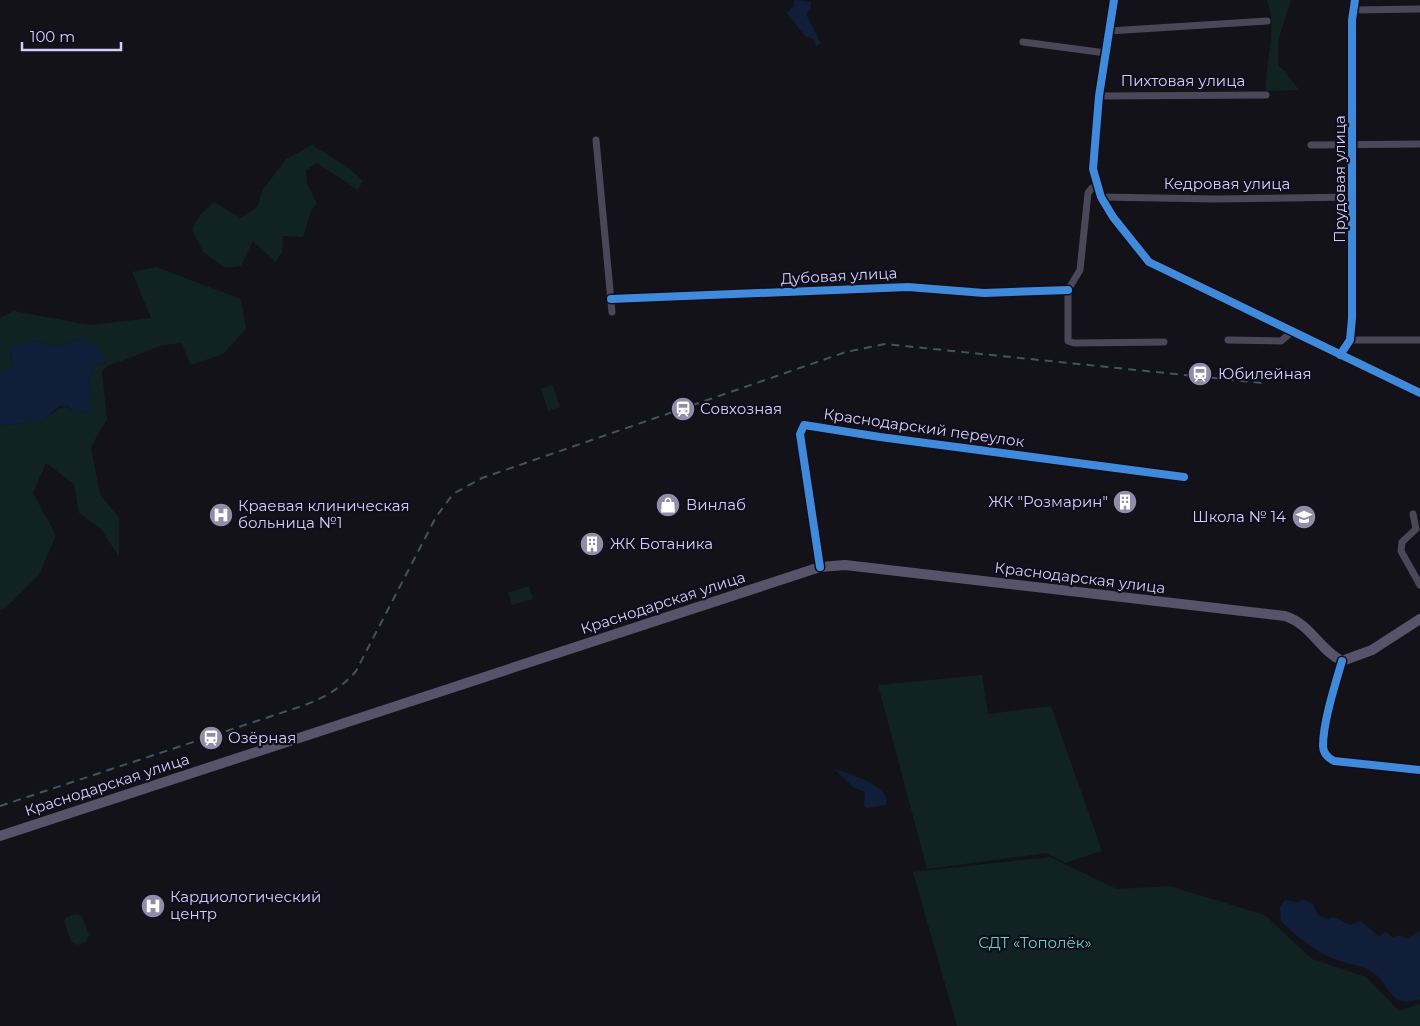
<svg xmlns="http://www.w3.org/2000/svg" width="1420" height="1026" font-family="Montserrat,sans-serif">
	<rect width="100%" height="100%" fill="#131218"/>
	<path fill="#112223" d="M1267,0h24l-13,41v25l7,5 14,19 -33,1c-1,-33 12,-59 1,-91z
		M312,145l34,21 17,15 -5,9 -41,-27 -11,7 1,14 10,19 -6,8 -8,26 -20,-1 -1,17 -7,9 -22,-21 -12,25 -16,2 -22,-16 -11,-23 9,-15 13,-12 27,16 17,-12 4,-15 24,-32z
		M156,267l85,32 5,30 -23,25 -32,11 -10,-22 -18,2 -55,21 -6,5 5,48 -16,28 9,47 19,24v39l-18,-28 -22,-16 -5,-29 -28,-21 -13,30 23,42 -17,40 -34,33 -5,2v-184l25,-3 2,-7 17,4c29,-25 18,-6 46,-9l-2,-11 4,-5 -4,-15 6,-16 12,-1 -24,-26 -23,9 -22,-5 -28,10 5,14 -14,8v-55l14,-7 75,14 62,-7 -19,-46z
		M553,385l7,22 -12,4 -7,-22z
		M529,586l4,13 -21,6 -4,-12z
		M982,675l6,39 63,-8 51,145 -37,12 -18,-10 -120,16 -49,-184z
		M1050,857l67,32 52,-3 96,29 47,44 54,18 33,34 21,-7v22h-463l-44,-154z
		M76,914l6,2 7,19 -3,7 -9,3 -6,-4 -7,-19 2,-5z"/>
	<path fill="#111e39" d="M795,0l16,2v6l-5,6 15,29 -5,3 -3,-7 -8,-3 -18,-23 6,-7z
		M82,337l15,9 9,17 -12,1 -6,16 4,15 -4,5 3,11 -14,1 -10,-6h-8l-15,14 -12,1 -5,-4 -2,6 -25,3v-53l14,-8 -5,-15 4,-4 24,-5 22,5z
		M834,769c14,4 58,17 52,36l-19,3 -3,-2 1,-14 -12,-5z
		M1303,899l10,5 5,11 10,4 5,-2 18,8 10,-4 18,15 7,-4 7,6 7,-3 8,4 12,-9v69c-32,12 -29,-18 -51,-29 -9,-5 -19,-5 -29,-9 -25,-9 -41,-22 -59,-40l-1,-14 5,-7 13,2z"/>
	<g fill="none" stroke-linecap="round" stroke-linejoin="round">
		<path stroke="#494758" stroke-width="7" d="M1355,10l65,-1
			M1109,31l158,-10
			M1023,42l83,11
			M1099,96l167,-1
			M596,140l16,172
			M1311,145l109,-1
			M1097,185l-5,3 -4,5 -8,77 -12,20v51l6,2 90,-1
			M1101,197l114,2 138,-2
			M611,299l297,-12 76,6 84,-3
			M1228,340l53,1 12,-10
			M1350,340h70
			M1340,355l10,-15 2,-22v-298l3,-20
			M1413,514l3,15 -14,13 -1,9 19,34
			M820,567l-20,-133 4,-9 76,12 304,40
			M1342,661c-7,24 -19,61 -19,85 0,7 5,12 11,15l86,9"/>
		<path stroke="#56536b" stroke-width="10" d="M1114,0l-15,96 -6,73 8,28 12,20 36,45 271,131
			M0,836l820,-269 25,-2 440,51c27,9 33,33 57,45l30,-11 48,-31"/>
		<path stroke="#435360" stroke-width="2" stroke-dasharray="8 6" stroke-linecap="butt" d="M0,806l305,-101c20,-8 37,-17 51,-34l80,-154 17,-23 29,-16 364,-126 39,-8 377,39"/>
		<g stroke="#110e1c" stroke-width="11">
			<path id="cycleway" d="M1114,0l-15,96 -6,73 8,28 12,20 36,45 271,131
				M611,299l297,-12 76,6 84,-3
				M1340,355l10,-15 2,-22v-298l3,-20
				M820,567l-20,-133 4,-9 76,12 304,40
				M1342,661c-7,24 -19,61 -19,85 0,7 5,12 11,15l86,9"/>
		</g>
		<use href="#cycleway" stroke="#408adc" stroke-width="8"/>
	</g>
	<defs>
		<g id="station-disc" transform="scale(1.25)"><circle r="9.5" fill="#928cab" stroke="#110e1c"/><path d="M-3-6H3Q5-6 5-4V2Q5 4 3 4L4.5 6H3L1.5 4h-3L-3 6H-4.5L-3 4Q-5 4-5 2V-4Q-5-6-3-6ZM-3.5-4v3h7v-3ZM-3.5 1v1.5H-2V1ZM2 1v1.5H3.5V1Z" fill="#fff"/></g>
		<g id="building-disc" transform="scale(1.25)"><circle r="9.5" fill="#928cab" stroke="#110e1c"/><path d="M-4-6H4V6H1V3H-1V6H-4ZM-2.5-4.3h1.7v1.8h-1.7ZM.8-4.3h1.7v1.8H.8ZM-2.5-1h1.7V.8h-1.7ZM.8-1h1.7V.8H.8Z" fill="#fff"/></g>
		<g id="shop-disc" transform="scale(1.25)"><circle r="9.5" fill="#928cab" stroke="#110e1c"/><path d="M-5-2.5h2.3a2.7 3.5 0 0 1 5.4 0H5L5.5 6h-11ZM-1.5-2.5h3a1.5 2.3 0 0 0-3 0Z" fill="#fff"/></g>
		<g id="hospital-disc" transform="scale(1.25)"><circle r="9.5" fill="#928cab" stroke="#110e1c"/><path d="M-5-5h3v3.5h4V-5h3V5h-3V1.5h-4V5h-3Z" fill="#fff"/></g>
		<g id="school-disc" transform="scale(1.25)"><circle r="9.5" fill="#928cab" stroke="#110e1c"/><path d="M0-5L7-2L0 1L-7-2ZM-4 1L0 2.5L4 1V4Q0 6-4 4Z" fill="#fff"/></g>
	</defs>
	<g fill-rule="evenodd">
		<use href="#station-disc" x="1200" y="374"/>
		<use href="#station-disc" x="683" y="409"/>
		<use href="#building-disc" x="1125" y="502"/>
		<use href="#shop-disc" x="668" y="505"/>
		<use href="#hospital-disc" x="221" y="515"/>
		<use href="#school-disc" x="1304" y="517"/>
		<use href="#building-disc" x="592" y="544"/>
		<use href="#station-disc" x="211" y="738"/>
		<use href="#hospital-disc" x="153" y="906"/>
	</g>
	<g text-anchor="middle" stroke-width="4.5" stroke-linejoin="round" paint-order="stroke">
		<g font-size="15" fill="#d6cefa" stroke="#110e1c">
			<text x="1183" y="86">Пихтовая улица</text>
			<text transform="translate(1340 179) rotate(-90)" y="5">Прудовая улица</text>
			<text x="1227" y="189">Кедровая улица</text>
			<text transform="translate(839 276) rotate(-3)" y="5">Дубовая улица</text>
			<text transform="translate(924 428) rotate(8)" y="5">Краснодарский переулок</text>
			<text transform="translate(1080 578) rotate(7)" y="5">Краснодарская улица</text>
			<text transform="translate(663 603) rotate(-18)" y="5">Краснодарская улица</text>
			<text transform="translate(107 785) rotate(-18)" y="5">Краснодарская улица</text>
		</g>
		<g font-size="15" fill="#d6cefa" stroke="#110e1c" text-anchor="start">
			<text x="1218" y="379">Юбилейная</text>
			<text x="700" y="414">Совхозная</text>
			<text x="1108" y="507" text-anchor="end">ЖК "Розмарин"</text>
			<text x="686" y="510">Винлаб</text>
			<text x="238" y="511">Краевая клиническая<tspan x="238" dy="17">больница №1</tspan></text>
			<text x="1286" y="522" text-anchor="end">Школа № 14</text>
			<text x="610" y="549">ЖК Ботаника</text>
			<text x="228" y="743">Озёрная</text>
			<text x="170" y="902">Кардиологический<tspan x="170" dy="17">центр</tspan></text>
		</g>
		<g font-size="15" fill="#63d1be" stroke="#110e1c">
			<text x="1035" y="948">СДТ «Тополёк»</text>
		</g>
	</g>
	<path d="M22 42v8h99v-8" fill="none" stroke="#d6cefa" stroke-width="2.5"/>
	<text x="30" y="42" font-size="15" fill="#d6cefa" stroke="#110e1c" stroke-width="4" paint-order="stroke">100 m</text>
</svg>
